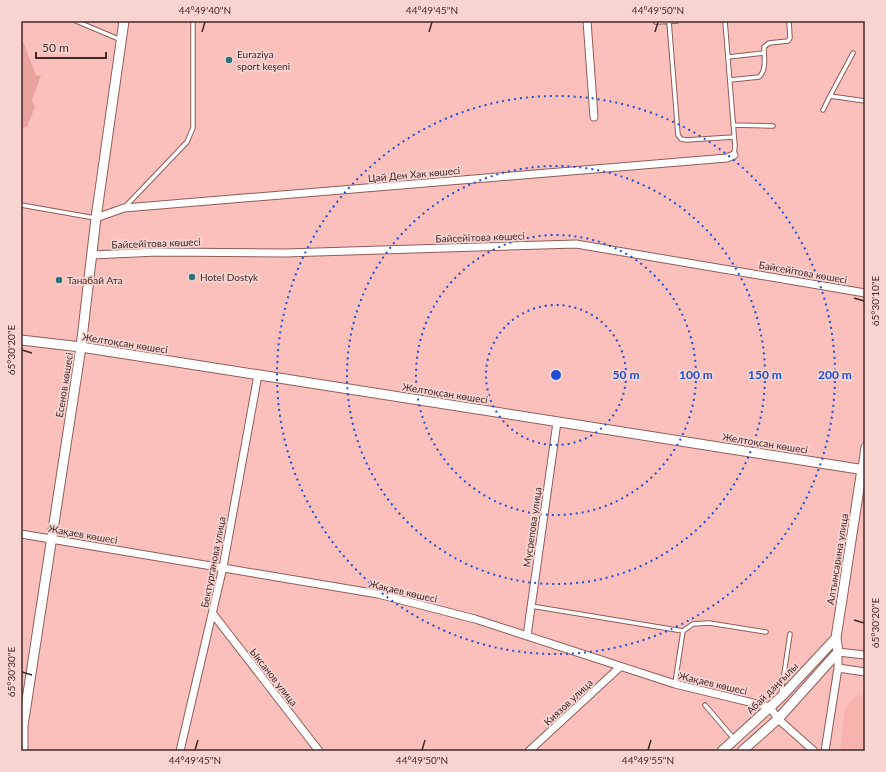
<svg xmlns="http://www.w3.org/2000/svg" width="886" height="772" font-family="Lato,sans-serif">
	<rect width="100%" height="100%" fill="#fbc0bb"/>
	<path fill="#f6b3ae" d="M858,695l7,1v55h-25l5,-44z"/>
	<path fill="#e9a29d" d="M21,36l15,39 5,1 -9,24 3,7 -8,20 -6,1z"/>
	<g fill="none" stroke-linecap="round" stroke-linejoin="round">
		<g stroke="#8f5c58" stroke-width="5.5">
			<path id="service" d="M76,21l45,19
				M669,21l9,114 3,4 5,1 48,-3
				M725,21l10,125 -1,9
				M656,22l21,-1
				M728,57l36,-4
				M730,80l29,-3c8,-7 5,-20 5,-30l5,-4 19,-2 2,-3 -1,-17
				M830,96l23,-43
				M823,110l7,-14 35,5
				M733,125l40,1
				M21,205l74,13
				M124,208l63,-66 6,-14v-107
				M531,606l152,25 -8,52
				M683,631l10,-7 16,-1 57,9
				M781,694l9,-60
				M705,705l29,34"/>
		</g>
		<g stroke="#8f5c58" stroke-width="9">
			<path id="minor" d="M587,21l7,96
				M96,218l28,-10 603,-50 7,-3
				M92,255l65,-3 128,1 291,-9 289,49
				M862,469l3,-22
				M21,534l357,60 97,25 200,65 95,23 8,12 36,32
				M213,614l106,137
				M527,636l30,-214
				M838,668l27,4
				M180,751l43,-184 35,-192
				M529,751l91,-84
				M825,751l13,-83v-16l27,3"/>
		</g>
		<g stroke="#8f5c58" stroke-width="11">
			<path id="tertiary" d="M21,340l60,7 784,123
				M23,751v-25l58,-379 15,-129 28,-197
				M722,751l59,-54 55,-59
				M742,751l36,-32 60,-67 -2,-14 26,-169"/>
		</g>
		<use href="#service" stroke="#fff" stroke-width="3.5"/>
		<use href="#minor" stroke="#fff" stroke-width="7"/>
		<use href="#tertiary" stroke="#fff" stroke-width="9"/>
	</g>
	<path fill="none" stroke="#402928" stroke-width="1.5" d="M202,32l3,-10M429,32l3,-10M655,32l3,-10M854,298l10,3M22,350l10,3M854,620l10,3M22,672l10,3M195,750l3,-10M422,750l3,-10M648,750l3,-10"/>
	<g fill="none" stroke="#1d4ed8" stroke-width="2" stroke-dasharray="2 4">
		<circle cx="556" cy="375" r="70"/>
		<circle cx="556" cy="375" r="140"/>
		<circle cx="556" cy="375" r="209"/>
		<circle cx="556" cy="375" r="279"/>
	</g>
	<g fill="#29737a" stroke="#f8d4d1" stroke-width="1.5">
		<circle cx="229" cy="60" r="4"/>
		<circle cx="192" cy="277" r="4"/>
		<circle cx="59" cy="280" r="4"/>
	</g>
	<g text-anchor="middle" stroke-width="3.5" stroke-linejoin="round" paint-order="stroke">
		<g font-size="10" fill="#402928" stroke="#f8d4d1" text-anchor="start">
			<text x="237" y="58">Euraziya<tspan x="237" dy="12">sport keşeni</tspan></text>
			<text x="200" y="281">Hotel Dostyk</text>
			<text x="67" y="284">Танабай Ата</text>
		</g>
		<g font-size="10" fill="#402928" stroke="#f8d4d1">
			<text transform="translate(414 174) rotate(-5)" y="4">Цай Ден Хак көшесі</text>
			<text transform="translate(480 237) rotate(-2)" y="4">Байсейітова көшесі</text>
			<text transform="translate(156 243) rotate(-2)" y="4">Байсейітова көшесі</text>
			<text transform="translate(803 272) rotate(10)" y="4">Байсейітова көшесі</text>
			<text transform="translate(125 343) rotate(9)" y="4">Желтоқсан көшесі</text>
			<text transform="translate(64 385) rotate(-81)" y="4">Есенов көшесі</text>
			<text transform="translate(445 393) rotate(9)" y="4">Желтоқсан көшесі</text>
			<text transform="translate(765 443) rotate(9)" y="4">Желтоқсан көшесі</text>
			<text transform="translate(532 527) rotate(-82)" y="4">Мусрепова улица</text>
			<text transform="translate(83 534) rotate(10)" y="4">Жақаев көшесі</text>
			<text transform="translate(837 559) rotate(-81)" y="4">Алтынсарина улица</text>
			<text transform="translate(213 562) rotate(-79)" y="4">Бектурганова улица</text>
			<text transform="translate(403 591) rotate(13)" y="4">Жақаев көшесі</text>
			<text transform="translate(274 677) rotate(52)" y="4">Ыксанов улица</text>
			<text transform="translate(713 683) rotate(13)" y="4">Жақаев көшесі</text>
			<text transform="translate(772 688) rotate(-45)" y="4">Абай даңғылы</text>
			<text transform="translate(568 702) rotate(-43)" y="4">Киязов улица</text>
		</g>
	</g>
	<circle cx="556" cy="375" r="6" fill="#1d4ed8" stroke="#f8d4d1" stroke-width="2"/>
	<g font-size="12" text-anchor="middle" font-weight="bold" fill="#1d4ed8" stroke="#f8d4d1" stroke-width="3.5" stroke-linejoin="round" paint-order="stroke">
		<text x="626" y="379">50 m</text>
		<text x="696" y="379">100 m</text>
		<text x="765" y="379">150 m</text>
		<text x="835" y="379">200 m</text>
	</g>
	<rect width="886" height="772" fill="none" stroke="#f8d4d1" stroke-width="44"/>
	<path d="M36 52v6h70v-6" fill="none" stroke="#402928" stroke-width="2"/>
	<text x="42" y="52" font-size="12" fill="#402928" stroke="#f8d4d1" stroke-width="3" paint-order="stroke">50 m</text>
	<rect x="22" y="22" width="842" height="728" fill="none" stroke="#402928" stroke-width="1.5"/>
	<g font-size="10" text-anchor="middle" fill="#402928">
		<text x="205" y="14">44°49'40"N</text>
		<text x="432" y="14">44°49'45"N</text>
		<text x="658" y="14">44°49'50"N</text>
		<text transform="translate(875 301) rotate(-90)" y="4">65°30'10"E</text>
		<text transform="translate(11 350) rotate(-90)" y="4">65°30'20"E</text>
		<text transform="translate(875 623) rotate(-90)" y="4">65°30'20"E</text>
		<text transform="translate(11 672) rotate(-90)" y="4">65°30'30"E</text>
		<text x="195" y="764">44°49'45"N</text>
		<text x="422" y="764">44°49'50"N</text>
		<text x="648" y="764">44°49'55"N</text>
	</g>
</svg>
